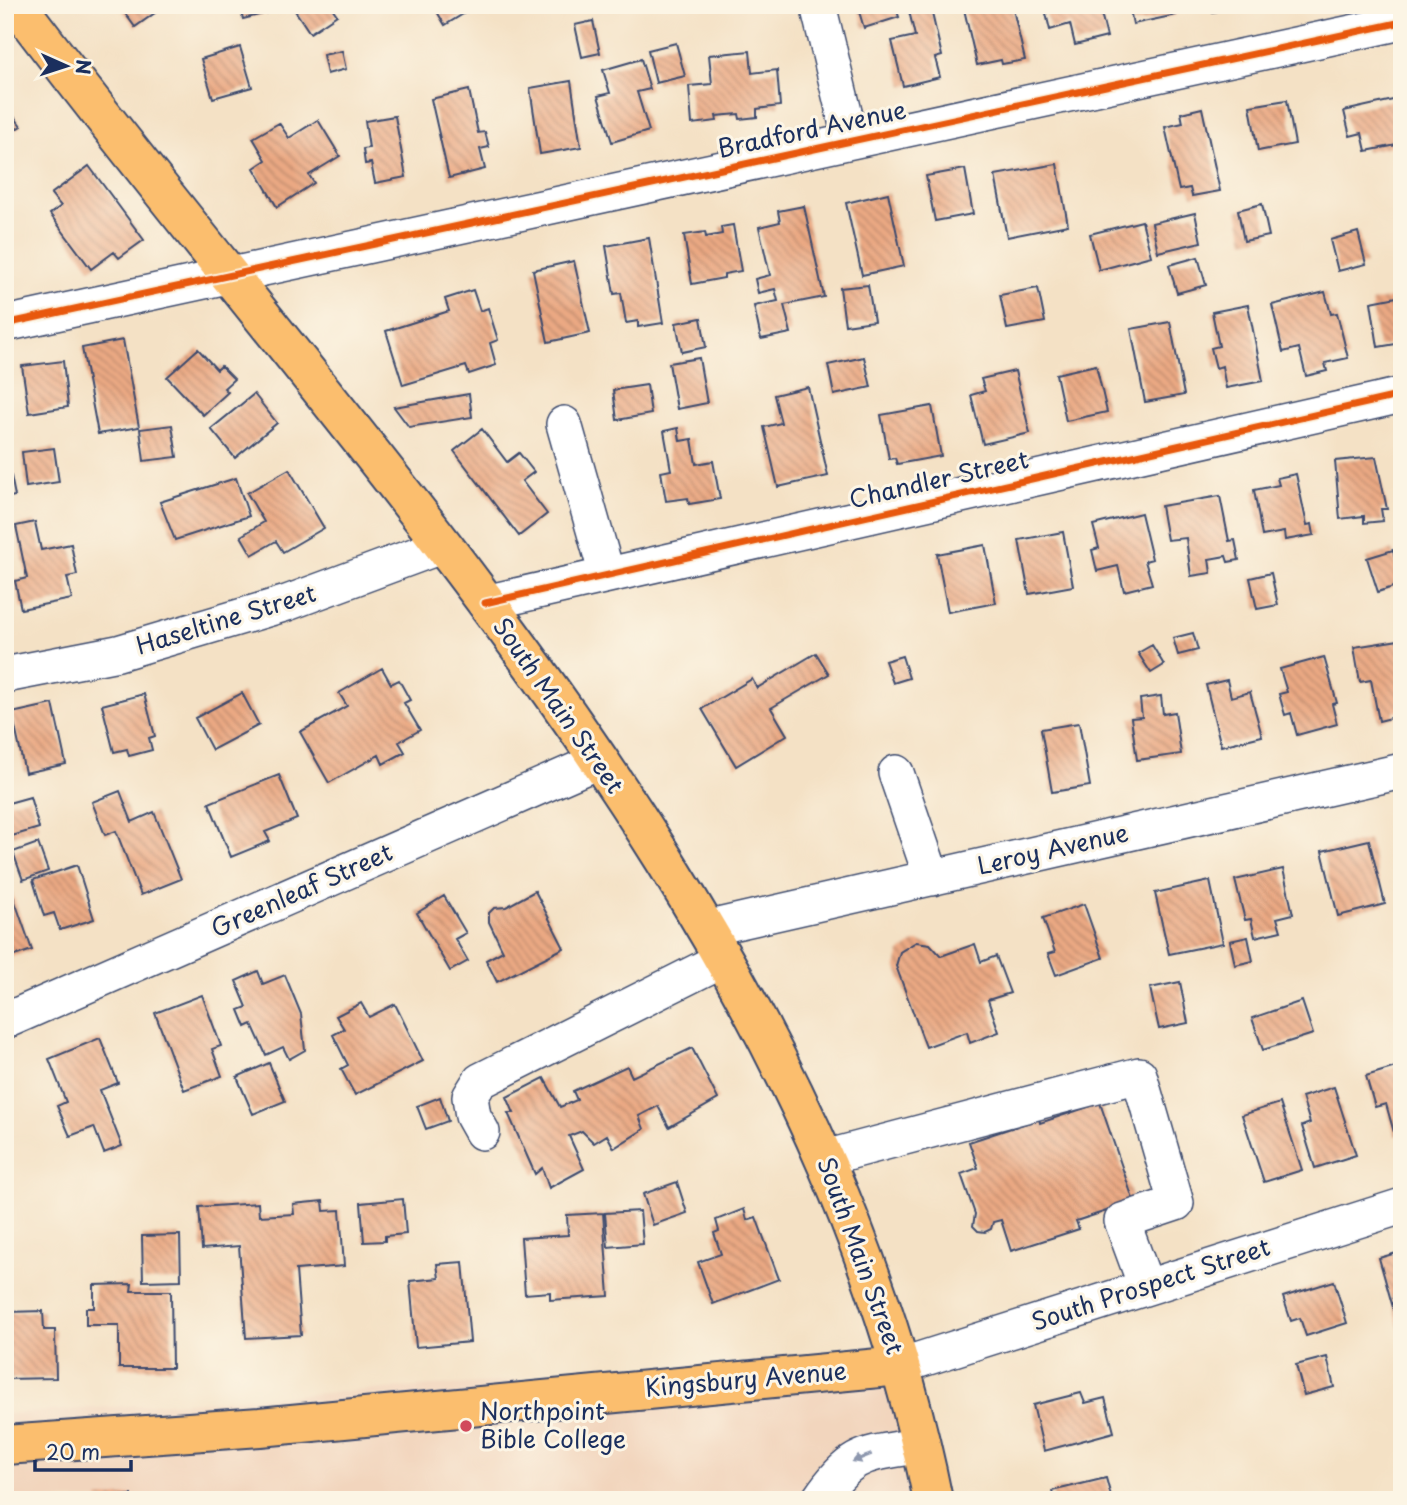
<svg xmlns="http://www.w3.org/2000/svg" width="1407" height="1505" font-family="'Playpen Sans',sans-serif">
	<defs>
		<pattern id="building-back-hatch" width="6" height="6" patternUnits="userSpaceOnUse" patternTransform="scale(1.75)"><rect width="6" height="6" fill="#eba983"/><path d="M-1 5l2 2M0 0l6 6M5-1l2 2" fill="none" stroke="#be8a6e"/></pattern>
	</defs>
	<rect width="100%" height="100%" fill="#fcf5e5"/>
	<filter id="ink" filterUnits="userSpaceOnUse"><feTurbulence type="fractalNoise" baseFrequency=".0143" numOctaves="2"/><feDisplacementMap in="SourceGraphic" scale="14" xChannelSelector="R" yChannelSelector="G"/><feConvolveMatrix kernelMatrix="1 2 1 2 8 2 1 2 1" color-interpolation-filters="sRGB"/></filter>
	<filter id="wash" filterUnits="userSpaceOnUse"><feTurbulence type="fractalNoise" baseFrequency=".00686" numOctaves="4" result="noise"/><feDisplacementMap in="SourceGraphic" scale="28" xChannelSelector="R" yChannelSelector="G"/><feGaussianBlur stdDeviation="1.57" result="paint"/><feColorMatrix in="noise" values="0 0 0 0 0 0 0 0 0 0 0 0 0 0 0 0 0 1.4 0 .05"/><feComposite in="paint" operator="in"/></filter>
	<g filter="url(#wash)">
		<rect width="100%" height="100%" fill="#f4e1c5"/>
		<path fill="#f2d5bd" d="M907,1355l40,145h-942v-86z"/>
		<g id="blocks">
			<path fill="url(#building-back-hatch)" d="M119,5h47l-31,22z
				M239,5h30l2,7 -28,7z
				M300,5h30l7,10 -27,18 -16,-24z
				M433,5h38l2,3 -28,17z
				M857,5h38l4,12 -35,11z
				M930,5l12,51 -7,2 5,19 -37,9 -11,-45 23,-5 -7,-29z
				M963,5h49l13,55 -23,4 -1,-4 -24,5z
				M1044,5h55l8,32 -32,8 -5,-21 -20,6z
				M1129,5h44l3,10 -43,9z
				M1211,5h31v2l-30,5z
				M593,21l7,32 -18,4 -7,-32z
				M676,43l9,33 -29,7 -8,-33z
				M240,47l12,40 -39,11 -12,-39z
				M342,51l4,18 -19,5 -4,-19z
				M750,51l2,22 25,-3 3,36 -23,3v8l-17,2 -1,-5 -23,2 1,5 -25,3 -3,-38 23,-2 -3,-29z
				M641,59l9,30 -13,3 12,39 -37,11 -14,-46 12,-3 -7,-23z
				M571,81l10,66 -41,7 -10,-66z
				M469,90l9,43 7,-1 4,15 -9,2 5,20 -36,9 -18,-79z
				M1402,98v46l-36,7 -4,-18 -12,3 -6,-25z
				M1287,100l8,44 -37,7 -8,-45z
				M5,104l16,22 -16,10z
				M1202,108l18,83 -28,5 -2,-8 -11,2 -14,-63 18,-4 -2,-10z
				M395,116l11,61 -31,6 -4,-20 -6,1 -2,-15 6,-1 -4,-27z
				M318,120l22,36 -31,19 5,8 -37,24 -23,-39 12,-8 -13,-22 26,-15 10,15z
				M1057,164l11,61 -61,12 -12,-62z
				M89,166l55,74 -25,18 -5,-6 -23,17 -41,-55 11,-8 -10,-12z
				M965,169l8,45 -38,7 -9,-45z
				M888,193l16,73 -42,9 -16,-72z
				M1262,204l7,32 -25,5 -6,-31z
				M804,206l20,91 -40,8 7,28 -30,6 -7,-33 24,-5 -3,-12 -17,4 -3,-14 15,-4 -11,-48 21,-5 -2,-11z
				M1195,213l6,29 -43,10 -6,-29z
				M1142,221l9,35 -52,14 -9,-36z
				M733,225l8,46 -17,3v4l-32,6 -8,-49 21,-3 1,5 16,-3 -1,-7z
				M1358,232l8,32 -28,7 -8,-31z
				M649,238l14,85 -25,4v-6l-12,2 -5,-30 -7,1 -8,-48z
				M1198,257l8,28 -29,8 -8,-28z
				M574,261l16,72 -42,9 -15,-72z
				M868,285l6,36 -29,4 -5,-37z
				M1038,288l7,34 -38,7 -7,-34z
				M473,290l7,21 8,-3 10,32 -8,3 6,22 -27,9 -3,-8 -63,19 -17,-54 63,-20 -4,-12z
				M1325,292l6,22 6,-1 11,45 -23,5 2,8 -21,5 -7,-28 -16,4 -11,-47z
				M1402,296v47l-24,4 -7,-45z
				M1248,305l15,76 -37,7 -4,-22 -6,2 -5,-20 8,-2 -7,-34z
				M701,318l5,29 -24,5 -6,-29z
				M1170,322l14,73 -39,7 -14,-73z
				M123,340l16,87 -41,7 -16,-86z
				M198,349l19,21 4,-4 13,13 -10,9 4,4 -25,23 -36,-38z
				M864,357l7,30 -37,8 -6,-30z
				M699,358l8,45 -30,6 -8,-46z
				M63,361l5,46 -39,6 -7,-47z
				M1096,365l11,47 -41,9 -10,-47z
				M1015,371l15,62 -47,11 -12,-49 14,-4 -4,-12z
				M647,385l4,29 -34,6 -4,-30z
				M808,387l20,89 -50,11 -14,-60 17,-4 -7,-28z
				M254,394l23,29 -42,35 -24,-29z
				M469,394l3,23 -63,10 -15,-20z
				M932,406l9,50 -44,8 -2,-6 -6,1 -8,-44z
				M172,425l5,32 -33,4 -4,-32z
				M678,428l2,13 12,-2 4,25 17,-3 7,38 -31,5 -1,-6 -22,3 -5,-29 10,-2 -7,-39z
				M482,429l25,33 12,-9 15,19 -12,9 25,33 -28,22 -65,-85z
				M54,448l5,34 -33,5 -4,-35z
				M1376,457l11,52h-6l2,12 -19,2v-7l-24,3 -5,-58z
				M5,466h4l6,30 -10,2z
				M289,469l35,59 -41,24 -7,-11 -24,14 -11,-19 23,-14 -17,-29z
				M1296,474l11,51 5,-1 2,11 -29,5 -1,-8 -22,4 -8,-46 25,-5 -2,-7z
				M236,478l13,38 -74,24 -15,-38z
				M1220,496l9,45 6,-1 4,20 -11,2 -2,-6 -17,3 2,14 -20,3 -5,-38 -19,2 -6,-34z
				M1141,513l11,46 -7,2 7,23 -28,7 -6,-25 -21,5 -5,-21 7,-2 -6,-23z
				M35,522l6,28 30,-6 6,31 -10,2 5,22 -51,10 -6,-28 12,-3 -11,-52z
				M1063,532l10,54 -44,8 -10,-54z
				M985,545l11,58 -48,9 -11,-58z
				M1393,550l9,34 -24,8 -11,-34z
				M1271,573l7,32 -21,4 -7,-31z
				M1193,633l5,17 -20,5 -5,-17z
				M1399,640l3,70 -8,1 1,6 -16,4 -8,-41 -11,2 -6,-35z
				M1152,645l12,20 -13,8 -13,-20z
				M816,653l13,21 -58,34 16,27 -51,31 -34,-57 50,-30 5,9z
				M902,656l7,22 -16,5 -8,-22z
				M1324,657l13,46 -5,1 5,20 -40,11 -6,-22 -6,2 -6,-21 8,-2 -7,-23z
				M382,668l9,16 8,-4 11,20 -6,3 16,27 -21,12 6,10 -22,12 -4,-9 -50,28 -29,-51 47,-26 -8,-13z
				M1227,680l4,17 19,-5 12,44 -41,10 -15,-61z
				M242,693l17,32 -47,25 -17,-32z
				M144,694l11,42 -6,2 3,12 -23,6 -2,-7 -13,3 -12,-47z
				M1161,696l2,18 12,-2 6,42 -44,6 -6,-42 11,-1 -2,-18z
				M53,704l13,60 -41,9 -13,-60z
				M1079,723l11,63 -38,6 -11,-63z
				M279,775l18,44 -32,13 5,9 -39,16 -22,-54z
				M120,791l12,31 22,-10 27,67 -40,16 -25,-64 -11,4 -13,-33z
				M30,797l9,31 -27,8 -7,-32z
				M1369,840l16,64 -47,12 -16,-65z
				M38,843l10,28 -25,9 -10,-28z
				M77,865l17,54 -34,11 -6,-17 -10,3 -11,-36z
				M1283,869l10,45 -16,4 4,13 -26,6 -4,-18 -6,1 -10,-40z
				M5,873l27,77 -27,9z
				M1210,881l13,62 -54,11 -14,-61z
				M535,891l29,57 -67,34 -11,-22 17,-9 -14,-29v-9l5,-5 12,-1z
				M444,896l22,37 -11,6 13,22 -18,10 -33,-58z
				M1084,904l19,54 -47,17 -8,-21 7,-2 -12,-34z
				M1248,937l5,24 -18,4 -5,-24z
				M916,942l14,2 11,12 34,-12 6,18 15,-6 14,37 -22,7 11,32 -29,11 -3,-11 -41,15 -30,-81 4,-14z
				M258,971l5,13 22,-9 16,39 4,36 -16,9 -6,-12 -17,8 -14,-31 -6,3 -7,-17 8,-3 -11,-26z
				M1180,982l8,41 -29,6 -9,-41z
				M202,995l19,51 -9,3 10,27 -38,14 -29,-77z
				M1302,1001l11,33 -50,16 -11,-32z
				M361,1003l8,14 26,-13 28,57 -68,34 -14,-26 7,-4 -15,-30 11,-6 -8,-13z
				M100,1038l18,45 -18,7 22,56 -18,7 -10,-26 -24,9 -13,-30 9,-4 -17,-43z
				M692,1048l26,51 -49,28 -11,-21 -19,10 5,13 -30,19 -7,-13 -13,8 -12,-12 -13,5 15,33 -35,19 -7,-20 -7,6 -27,-61h6l-7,-16 37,-19 16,29 17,-7 -4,-9 54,-25 5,11z
				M269,1063l16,38 -32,13 -16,-37z
				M1402,1065v69l-7,2 -9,-32 -11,3 -9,-31z
				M1334,1087l22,68 -41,13 -13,-42 8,-3 -8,-26z
				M440,1097l8,24 -22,8 -9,-23z
				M1100,1103l34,99 -58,19 3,8 -68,22 -10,-31 -8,2 -2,7 -6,3 -7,-1 -5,-5 2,-12 -14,-40 17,-6 -9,-26 70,-23 1,4z
				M1280,1103l22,67 -38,12 -22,-67z
				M677,1182l10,31 -34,12 -10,-31z
				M403,1199l3,35 -21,2v5l-21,1 -3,-39z
				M323,1201l1,10 16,-1 4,56 -48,4 5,65 -55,3 -7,-92 -37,3 -3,-42 59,-4 1,13 35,-2 -1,-10z
				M744,1209l3,11 9,-3 23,62 -66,25 -15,-42 23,-8 -7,-21 5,-2 -3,-11z
				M640,1211l3,33 -35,3 -3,-34z
				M603,1213l6,83 -59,4v-8l-25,2 -4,-56 47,-3 -1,-20z
				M180,1235l1,45 -38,1 -1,-45z
				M1400,1252l2,4 -1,80 -22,-78z
				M463,1262l7,80 -54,5 -6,-66 29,-3 -2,-14z
				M1334,1281l13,42 -41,13 -6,-18 -9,3 -8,-24z
				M132,1284l-1,7h40l1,77h-53v-43h-33v-17h8v-23z
				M43,1311l1,19h11l1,48 -51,1 2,-67z
				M1327,1357l7,30 -30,8 -8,-30z
				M1081,1393l4,10 20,-5 9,34 -70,19 -11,-46z
				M1106,1478l6,22h-58l-2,-9z
				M132,1495v5h-34v-2z"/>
		</g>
	</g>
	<g filter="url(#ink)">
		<use href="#blocks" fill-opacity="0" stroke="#3c4a6d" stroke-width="2"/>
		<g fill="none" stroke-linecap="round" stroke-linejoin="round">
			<g stroke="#3c4a6d" stroke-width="38">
				<path id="minor" d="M818,5l33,136
					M5,324l1397,-302
					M564,424l43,151
					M485,603l917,-208
					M5,675l113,-22 169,-50 154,-57
					M896,773l36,105
					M705,929l697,-158
					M5,1021l593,-260
					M482,1132l-9,-16 -3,-19 10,-16 243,-122
					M825,1158l314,-83 37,128 -54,18 24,65
					M900,1366l502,-160
					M819,1500c34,-50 47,-45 103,-55"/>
			</g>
			<g stroke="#3c4a6d" stroke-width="42">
				<path id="major" d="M17,5c348,463 799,908 916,1495
					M5,1445l255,-18 640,-61"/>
			</g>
			<use href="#minor" stroke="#fff" stroke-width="35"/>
			<use href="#major" stroke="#fbbe6e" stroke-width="38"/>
			<g stroke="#fcf5e5" stroke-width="11">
				<path id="cycleway" d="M5,324l1397,-302
					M485,603l917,-208"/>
			</g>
			<use href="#cycleway" stroke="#e8590c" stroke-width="7"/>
		</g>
		<defs><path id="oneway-solid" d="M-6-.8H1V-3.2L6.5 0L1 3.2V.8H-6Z" transform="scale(1.75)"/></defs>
		<use fill="#8d97ae" href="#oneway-solid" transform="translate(862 1458) rotate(159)"/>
	</g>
	<circle fill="#d1495b" stroke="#fcf5e5" stroke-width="2.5" cx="466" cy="1426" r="7"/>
	<g text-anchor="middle" stroke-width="6" stroke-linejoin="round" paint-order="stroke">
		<g font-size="24" fill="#1b2f5e" stroke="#fcf5e5">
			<text transform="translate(812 130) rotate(-12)" y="8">Bradford Avenue</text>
			<text transform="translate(939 480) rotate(-13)" y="8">Chandler Street</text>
			<text transform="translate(226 620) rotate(-17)" y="8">Haseltine Street</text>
			<text transform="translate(558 706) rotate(55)" y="8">South Main Street</text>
			<text transform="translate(1053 850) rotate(-13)" y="8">Leroy Avenue</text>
			<text transform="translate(302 891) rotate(-24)" y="8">Greenleaf Street</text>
			<text transform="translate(860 1256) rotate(70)" y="8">South Main Street</text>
			<text transform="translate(1151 1285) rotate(-18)" y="8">South Prospect Street</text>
			<text transform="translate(746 1380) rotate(-5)" y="8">Kingsbury Avenue</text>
		</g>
		<g font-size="24" fill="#1b2f5e" stroke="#fcf5e5" text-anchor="start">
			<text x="480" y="1420">Northpoint<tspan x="480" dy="28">Bible College</tspan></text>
		</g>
	</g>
	<rect width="1407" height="1505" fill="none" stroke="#fcf5e5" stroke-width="28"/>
	<g transform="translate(66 66) rotate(93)" stroke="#fcf5e5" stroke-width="5" paint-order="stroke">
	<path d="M0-5L12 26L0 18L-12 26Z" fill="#1b2f5e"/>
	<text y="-10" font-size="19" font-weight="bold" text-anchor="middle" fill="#1b2f5e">N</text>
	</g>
	<path d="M35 1460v10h96v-10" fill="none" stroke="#1b2f5e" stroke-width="3.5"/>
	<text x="46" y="1460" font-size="21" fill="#1b2f5e" stroke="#fcf5e5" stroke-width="5" paint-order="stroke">20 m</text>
</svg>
